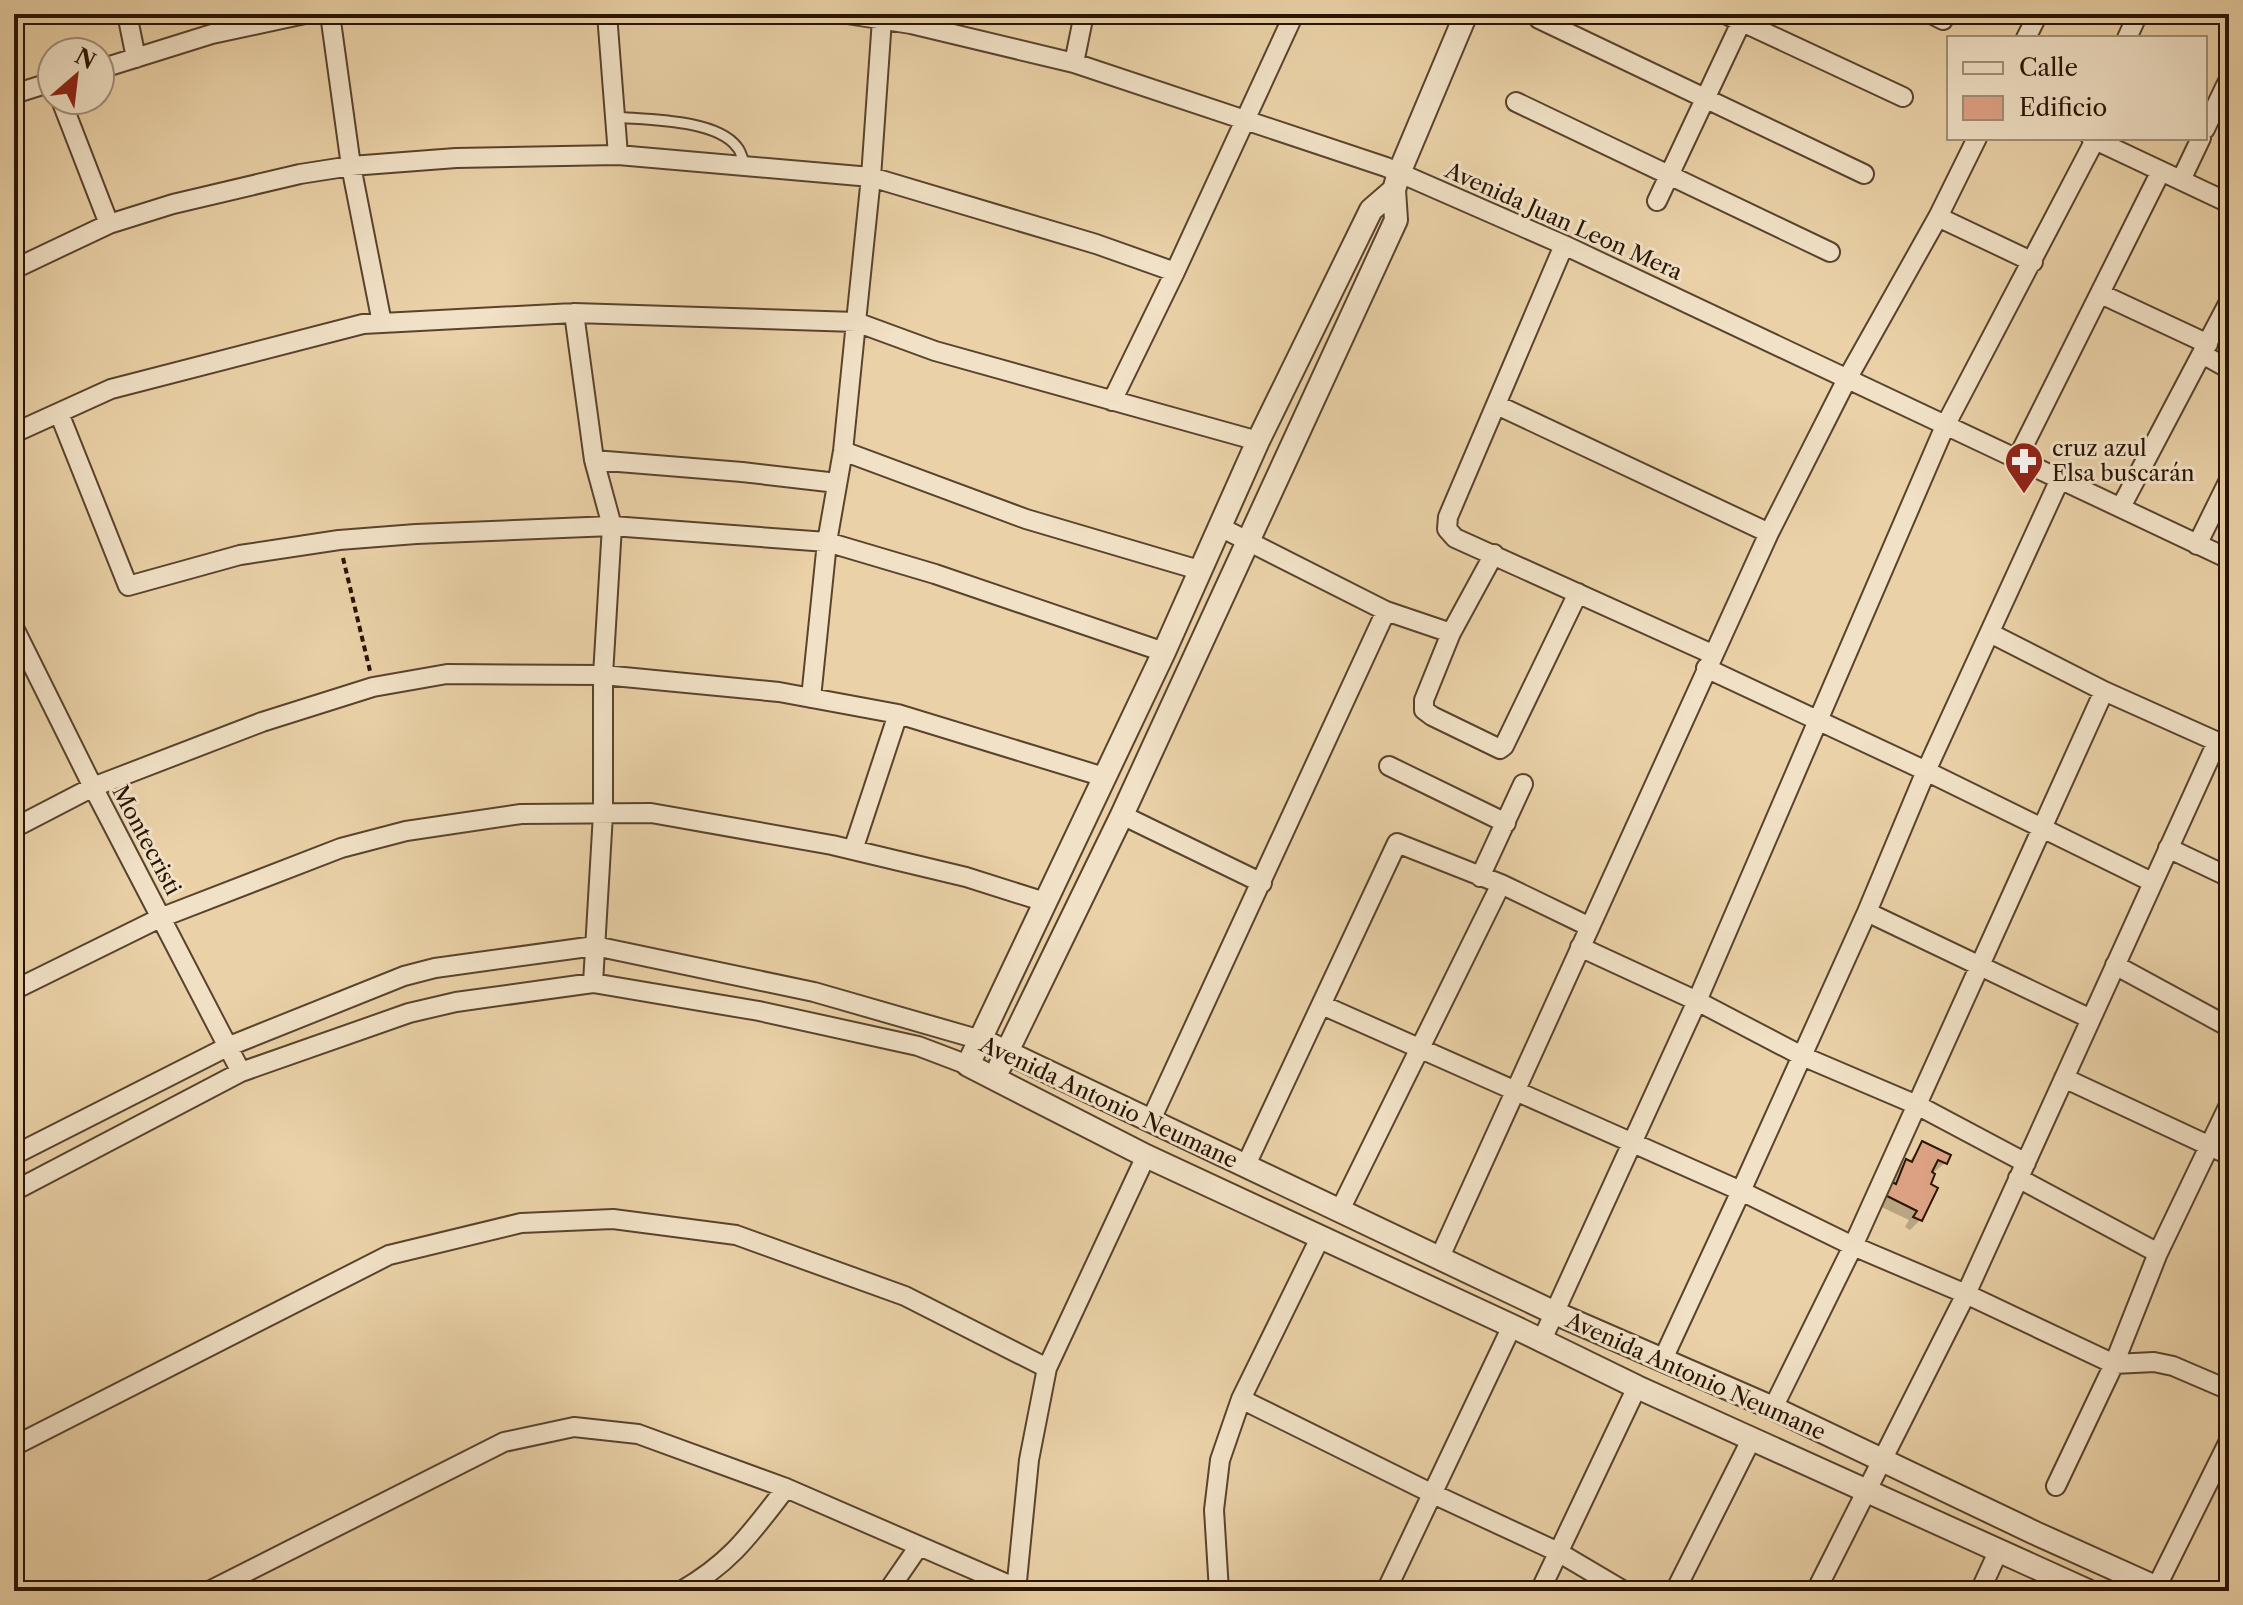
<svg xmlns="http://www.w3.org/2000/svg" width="2243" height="1605" font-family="'Libre Caslon Text',serif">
	<rect width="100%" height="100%" fill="#ead1a7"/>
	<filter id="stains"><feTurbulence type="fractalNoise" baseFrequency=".0025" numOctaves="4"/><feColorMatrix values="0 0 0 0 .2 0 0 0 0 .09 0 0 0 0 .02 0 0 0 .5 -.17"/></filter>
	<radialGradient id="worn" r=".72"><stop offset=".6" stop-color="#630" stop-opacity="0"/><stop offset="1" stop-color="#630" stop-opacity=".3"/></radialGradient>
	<path fill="#0003" d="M1923,1143l26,13 -4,7 -11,9 -6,12 8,5 -16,31 -10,10 -5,-3 4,-7 -36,-17 19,-19 5,-14 9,-9 3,1z"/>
	<path fill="#dea385" stroke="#291404" stroke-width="2" d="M1922,1141l29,14 -4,9 -9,-4 -6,12 3,2 -4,10 7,4 -16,33 -9,-4 4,-6 -36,-18 7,-13 8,4 10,-25 6,3z"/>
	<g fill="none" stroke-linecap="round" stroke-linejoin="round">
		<g stroke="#59432d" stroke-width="13">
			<path id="service" d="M615,117c32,3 101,2 122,30 4,4 5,12 8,17"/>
		</g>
		<g stroke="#59432d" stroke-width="22">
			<path id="minor" d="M127,14l9,44
				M330,14l21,152 31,157
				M607,14l11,141
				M847,14l64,10 163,39 312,104 178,78 665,314
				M1725,14l178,83
				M1931,14l12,6
				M1539,19l325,155
				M2026,38l12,-24
				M2127,38l11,-24
				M1074,63l10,-49
				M100,69l112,-35 93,-20
				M14,94l38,-12
				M61,100l48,124
				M1516,102l314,150
				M2205,129l24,-50
				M2091,138l138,65
				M2181,180l20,-42
				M1657,201l88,-187
				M1938,217l95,45
				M1564,245l-116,272 -1,12 8,9 257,116
				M14,269l95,-45 64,-20 127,-30 51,-8 105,-8 162,-3 253,22 225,67 79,28
				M2101,294l107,50
				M574,313l20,147 18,66 -9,149v139l-10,169
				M2202,354l27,15
				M1112,401l63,-129 119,-258
				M1497,405l272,128
				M59,413l69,173 112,-31 99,-15 77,-6 196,-8 215,16 108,32 229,78
				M14,433l97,-44 252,-65 211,-11 282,9 79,29 323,90
				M843,451l183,68 173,51
				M2017,459l144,-288
				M594,460l148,12 95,11
				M2121,507l108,-205
				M1220,527l166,84 65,22 43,-79
				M2197,545l32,-65
				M14,628l79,159 148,285
				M1451,633l-27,67v10l8,6 68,33 4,-3 74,-153
				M1990,633l114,58 125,56
				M1706,668l220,103 226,111
				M811,698l16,-156 16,-91 13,-129 15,-145 11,-158
				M1389,766l117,57
				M1122,815l140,68
				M14,828l79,-41 169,-65 111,-35 74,-13 156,1 176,17 119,22 206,63
				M2168,848l61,29
				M853,850l45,-136
				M1480,877l43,-93
				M1867,912l224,107
				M1580,947l117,54 105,55 115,49 109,58
				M2115,965l114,62
				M14,990l146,-72 181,-70 65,-17 115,-17 130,-1 181,32 134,32 79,25
				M1322,1005l419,186 112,55 113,48 148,70 40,-2 19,4 56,24
				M2064,1078l165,77
				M1150,1122l236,-511
				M14,1155l213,-108 177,-71 31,-8 160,-22 219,46 167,48
				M1245,1167l152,-324 104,41 89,43
				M2018,1178l140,75
				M14,1191l227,-119 168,-59 47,-11 137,-19 166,28 159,35 50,19
				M1339,1212l162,-328
				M1439,1259l330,-726 78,-154 91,-162 39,-79
				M1541,1342l156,-341 248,-575 150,-286
				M1663,1359l78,-168 126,-279 59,-141 134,-292
				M1241,1399l190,94 127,59 66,39
				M1773,1408l80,-162 251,-555
				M14,1446l375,-191 132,-32 92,-4 123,16 169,61 142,72
				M2056,1486l58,-122 44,-111 71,-148
				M2156,1588l73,-147
				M209,1591l295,-149 70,-15 64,7 148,54 230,100
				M681,1591c51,-29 70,-58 105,-103
				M888,1591l31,-45
				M1016,1591l13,-131 18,-92 99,-212
				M1219,1591l-5,-81 6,-50 21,-61 79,-161
				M1386,1591l126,-265
				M1540,1591l97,-204
				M1675,1591l77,-153
				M1816,1591l150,-297 251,-552
				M1980,1591l18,-39"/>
		</g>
		<g stroke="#59432d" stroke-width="26">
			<path id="tertiary" d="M1394,190l-23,20 -113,231 -94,211 -196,413 178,91 366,170 125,61 451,204
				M981,1040l574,273 218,95 262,125 129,58
				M1000,1066l122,-251 274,-595 -2,-30 5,-17 67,-159"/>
		</g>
		<path stroke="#291404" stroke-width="4" stroke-dasharray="6 4" stroke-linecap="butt" d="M343,558l27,113"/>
		<use href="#service" stroke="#f1e1c6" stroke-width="9"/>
		<use href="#minor" stroke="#f1e1c6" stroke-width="18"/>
		<use href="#tertiary" stroke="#f1e1c6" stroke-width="22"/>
	</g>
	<defs>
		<g id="pharmacy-pin" transform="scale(2)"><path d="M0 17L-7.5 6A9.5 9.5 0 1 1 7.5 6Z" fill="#8f2418" stroke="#f1e1c6"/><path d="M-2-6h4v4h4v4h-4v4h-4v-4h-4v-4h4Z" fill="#fff"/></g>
	</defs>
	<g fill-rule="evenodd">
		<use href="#pharmacy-pin" x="2024" y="461"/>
	</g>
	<g text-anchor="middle" stroke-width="6" stroke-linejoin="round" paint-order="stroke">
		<g font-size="22" fill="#291404" stroke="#f1e1c6">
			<text transform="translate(1564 221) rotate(24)" y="8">Avenida Juan Leon Mera</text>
			<text transform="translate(147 840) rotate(62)" y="8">Montecristi</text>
			<text transform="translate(1109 1102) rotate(25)" y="8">Avenida Antonio Neumane</text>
			<text transform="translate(1696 1376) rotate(24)" y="8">Avenida Antonio Neumane</text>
		</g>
		<g font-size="22" fill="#291404" stroke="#f1e1c6" text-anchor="start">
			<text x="2052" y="456">cruz azul<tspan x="2052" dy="25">Elsa buscarán</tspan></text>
		</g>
	</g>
	<rect width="2243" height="1605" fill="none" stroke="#ead1a7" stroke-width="48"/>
	<rect x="16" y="16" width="2211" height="1573" fill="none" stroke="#291404" stroke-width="4"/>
	<rect x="24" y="24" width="2195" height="1557" fill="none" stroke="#291404" stroke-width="2"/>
	<rect x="1947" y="36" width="260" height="104" fill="#f1e1c6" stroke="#a18f78" stroke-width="2"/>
	<rect x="1963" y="62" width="40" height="12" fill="#f1e1c6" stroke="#a18f78" stroke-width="2"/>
	<text x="2019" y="76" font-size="24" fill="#291404">Calle</text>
	<rect x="1963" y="96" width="40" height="24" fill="#dea385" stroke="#a18f78" stroke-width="2"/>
	<text x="2019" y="116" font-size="24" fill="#291404">Edificio</text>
	<g transform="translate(76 76) rotate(28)"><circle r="38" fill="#f1e1c6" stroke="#a18f78" stroke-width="2"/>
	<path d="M0-6L14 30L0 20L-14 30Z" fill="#8f2418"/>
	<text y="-12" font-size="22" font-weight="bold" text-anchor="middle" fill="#291404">N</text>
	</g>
	<rect width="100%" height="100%" filter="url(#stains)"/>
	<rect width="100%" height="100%" fill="url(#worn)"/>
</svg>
